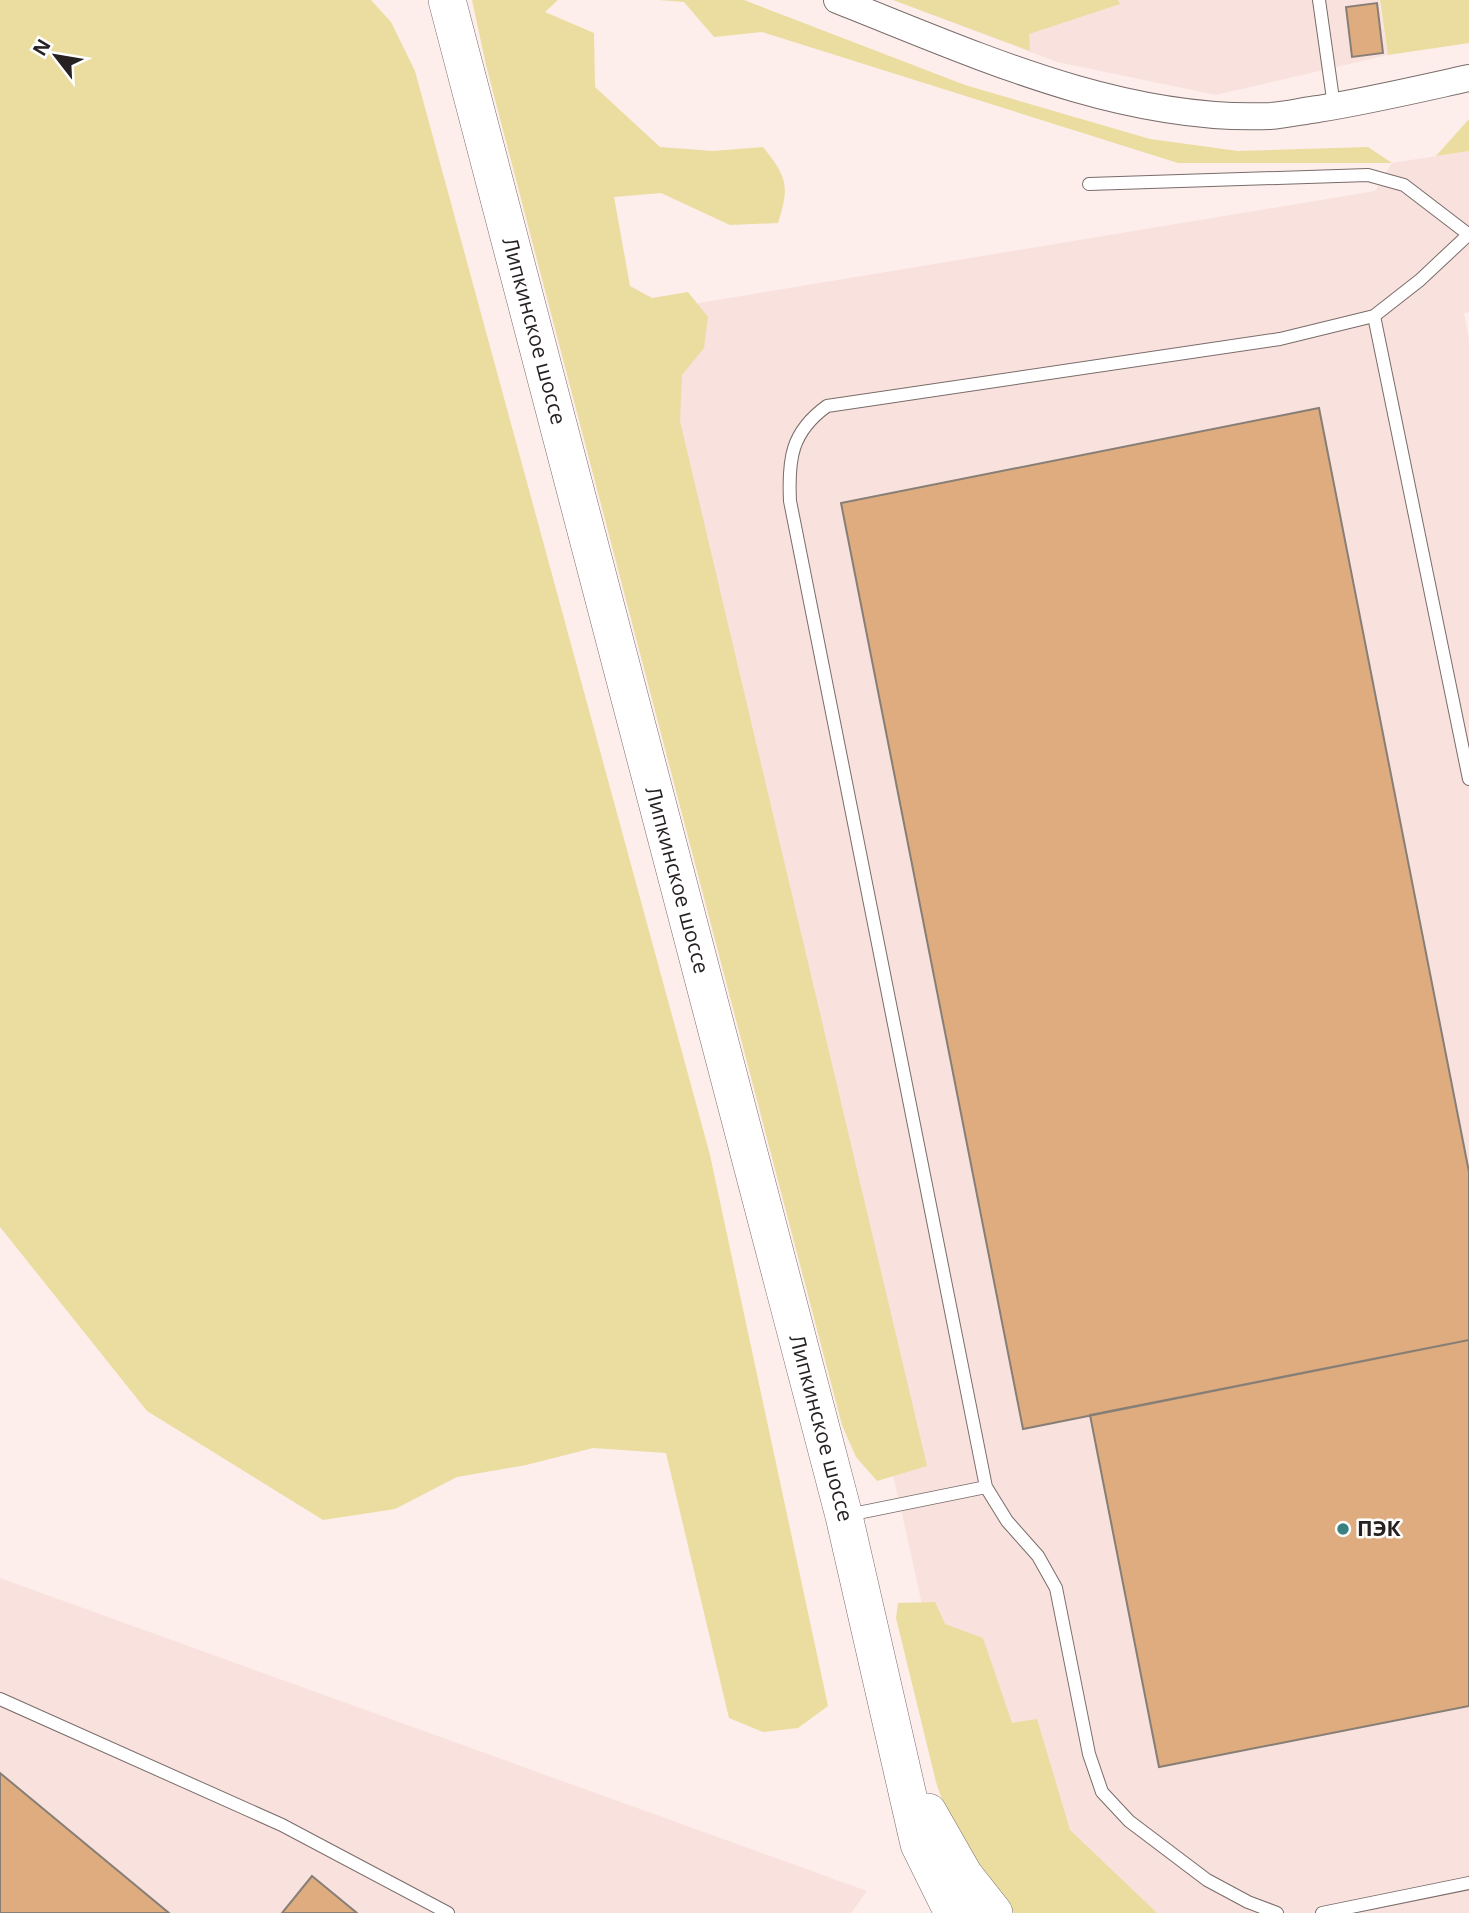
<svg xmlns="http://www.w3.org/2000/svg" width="1469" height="1913" font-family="'Open Sans',sans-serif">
	<rect width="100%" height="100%" fill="#fdeeeb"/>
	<path fill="#f9e1dd" d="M893,0h486l9,55 -172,40 -159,-33z
		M1469,151v161l-5,1 5,27v1573h-430l-67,-82 -72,-326 -292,-1187 767,-127 17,-28z
		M0,1578l867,313 -16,22h-851z"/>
	<path fill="#ebdca0" d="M0,0h371l20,22 24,49 295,1084 118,551 -30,22 -35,4 -34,-14 -63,-265 -73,-5 -67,17 -69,12 -62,32 -72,11 -176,-109 -147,-184z
		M472,0h86l-13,12 49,21 1,54 65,60 53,4 50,-4c24,30 27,39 15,76l-48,2 -69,-32 -47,4 16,89 22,12 36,-6 20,25 -4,31 -22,27 -2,46 247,1045 -50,15 -21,-24 -14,-32 -356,-1360z
		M659,0h85l221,85 185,54 88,12 130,-4 24,16h-214l-416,-131 -48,5 -30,-35z
		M893,0h225l2,4 -91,30 1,17z
		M1380,0h89v43l-81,12z
		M1469,119v32l-33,5z
		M935,1602l10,22 38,14 29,85 25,-4 33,111 87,83h-143l-64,-89 -14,-42 -40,-164 2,-15z"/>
	<path fill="#deac7f" stroke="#877e76" stroke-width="2" d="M1377,3l6,50 -31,4 -6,-50z
		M1319,408l150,764v168l-446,89 -182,-926z
		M1469,1340v366l-310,61 -69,-352z
		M0,1773l169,140h-169z
		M312,1876l45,37h-75z"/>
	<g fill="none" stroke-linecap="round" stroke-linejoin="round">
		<g stroke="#796c6a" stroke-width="14">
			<path id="lane" d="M1319,0l15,106
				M1089,184l279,-9 36,10 64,49
				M1374,316l95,463
				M848,1515l138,-28
				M0,1699l282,126 166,88
				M1277,1913l-29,-11 -41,-22 -78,-59 -27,-29 -13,-38 -33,-166 -18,-32 -31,-35 -21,-34 -196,-986c-2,-42 1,-69 37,-95l453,-67 94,-23 46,-36 49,-46
				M1322,1913l147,-30"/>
		</g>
		<g stroke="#796c6a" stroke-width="28">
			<path id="street" d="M837,0c137,54 283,122 433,116 16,-1 32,-5 48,-7 50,-8 101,-20 151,-31"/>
		</g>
		<g stroke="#796c6a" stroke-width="38">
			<path id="secondary" d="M447,0l397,1516 75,328 34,69
				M928,1812l36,63 30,38"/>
		</g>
		<use href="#lane" stroke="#fff" stroke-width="12"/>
		<use href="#street" stroke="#fff" stroke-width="26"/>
		<use href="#secondary" stroke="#fff" stroke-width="37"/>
	</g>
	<circle fill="#388180" stroke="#fff" stroke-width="2.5" cx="1343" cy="1529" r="7"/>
	<g text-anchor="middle" stroke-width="5" stroke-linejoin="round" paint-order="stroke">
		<g font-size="21" fill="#272121" stroke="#fff">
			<text transform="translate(534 331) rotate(75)" y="7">Липкинское шоссе</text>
			<text transform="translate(677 880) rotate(75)" y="7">Липкинское шоссе</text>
			<text transform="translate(821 1428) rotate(75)" y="7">Липкинское шоссе</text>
		</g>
		<g font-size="21" font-weight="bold" fill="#272121" stroke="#fff" text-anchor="start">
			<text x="1357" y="1536">ПЭК</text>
		</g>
	</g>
	<g transform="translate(56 56) rotate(301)" stroke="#ffffff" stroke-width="5" paint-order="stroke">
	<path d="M0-5L12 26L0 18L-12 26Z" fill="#272121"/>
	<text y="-10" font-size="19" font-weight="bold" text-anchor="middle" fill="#272121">N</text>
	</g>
</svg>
